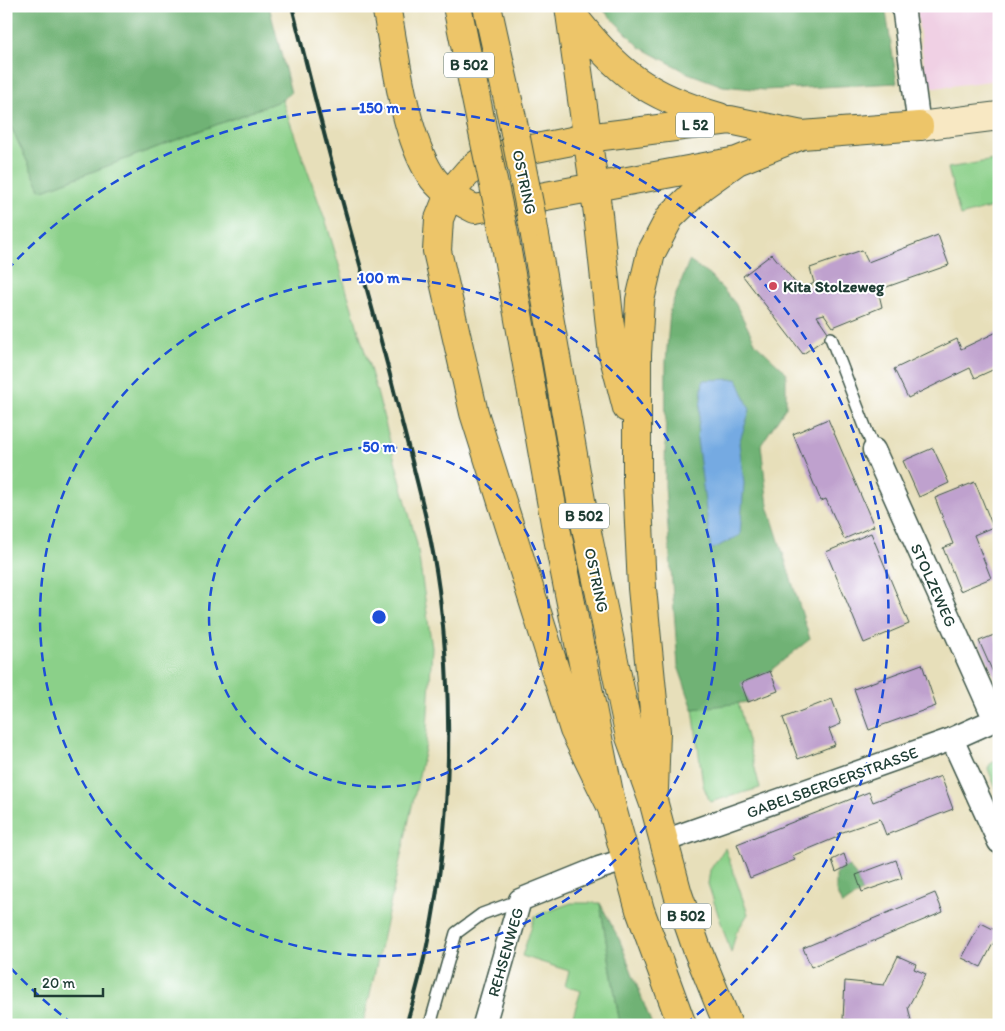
<svg xmlns="http://www.w3.org/2000/svg" width="1005" height="1031" font-family="Itim,sans-serif">
	<rect width="100%" height="100%" fill="#fff"/>
	<filter id="ink" filterUnits="userSpaceOnUse"><feTurbulence type="fractalNoise" baseFrequency=".02" numOctaves="2"/><feDisplacementMap in="SourceGraphic" scale="10" xChannelSelector="R" yChannelSelector="G"/><feConvolveMatrix kernelMatrix="1 2 1 2 8 2 1 2 1" color-interpolation-filters="sRGB"/></filter>
	<filter id="wash" filterUnits="userSpaceOnUse"><feTurbulence type="fractalNoise" baseFrequency=".0096" numOctaves="4" result="noise"/><feDisplacementMap in="SourceGraphic" scale="20" xChannelSelector="R" yChannelSelector="G"/><feGaussianBlur stdDeviation="1.12" result="paint"/><feColorMatrix in="noise" values="0 0 0 0 0 0 0 0 0 0 0 0 0 0 0 0 0 1.4 0 .05"/><feComposite in="paint" operator="in"/></filter>
	<g filter="url(#wash)">
		<rect width="100%" height="100%" fill="#e7dfba"/>
		<path fill="#f0d0e4" d="M916,6h83v74l-65,8 -8,-10z"/>
		<path fill="#8bd089" stroke="#55865e" d="M282,100l45,125 50,167 40,152 15,104 -6,96 -63,281h-357v-909l35,75z
			M999,159v46l-39,11 -12,-48z
			M738,702l22,86 -50,14 -7,-17 -10,-76z
			M999,759v37l-11,-27 2,-5z
			M725,848l23,66 -12,19 -5,20 -23,-69 2,-14z
			M571,903h29l20,122h-50l11,-34 -16,-5 4,-15 -47,-15 13,-40z"/>
		<path fill="#70b275" stroke="#487854" d="M6,6h263l22,87 -9,7 -241,91 -35,-75z
			M602,6h283l12,77 -133,7 -41,-4 -35,-13 -48,-26 -34,-34z
			M689,261l22,15 24,27 21,41 30,28v35l-25,38 7,61 42,133 -40,32 -28,12 6,19 -55,7 -15,-43 -13,-180 1,-124 4,-52z
			M848,866l8,9 6,17 -20,13 -6,-14v-19z
			M600,903l20,38 32,84h-32z"/>
		<path fill="#74aae2" stroke="#4a748b" d="M737,379l13,31 -11,33 5,40 -4,52 -29,15 -14,-111 6,-59z"/>
		<g id="blocks">
			<path fill="#bfa1ce" d="M938,235l11,30 -71,25 4,17 -49,20 -9,-13 -7,2 13,19 -27,19 -60,-78 29,-22 29,36 13,-7 -4,-15 52,-18 6,12z
				M999,331v36l-24,11 -5,-10 -62,30 -14,-29 63,-30 4,10z
				M828,419l46,107 -30,13 -18,-40 -5,2 -28,-67z
				M933,448l16,35 -30,14 -16,-36z
				M975,482l18,45 -19,8 17,43 -31,13 -17,-43 10,-4 -18,-46z
				M871,533l38,91 -45,19 -38,-91z
				M994,635l5,11v40l-20,-45z
				M922,664l14,42 -67,24 -15,-41z
				M770,671l8,20 -30,11 -7,-19z
				M832,699l9,25 -12,5 6,16 -37,14 -15,-41z
				M941,776l12,33 -67,26 -6,-16 -43,15 3,2 -48,20 3,4 -45,18 -13,-34 132,-52 4,10z
				M844,854l4,12 -12,6 -4,-12z
				M896,860l6,18 -40,14 -6,-17z
				M935,893l8,19 -132,55 -8,-19z
				M981,923l18,9 -18,35 -19,-9z
				M898,956l18,8 -2,5 12,5 -18,33 4,18h-32l-37,-6 2,-38 39,4z"/>
		</g>
	</g>
	<g filter="url(#ink)">
		<use href="#blocks" fill-opacity="0" stroke="#3d5548" stroke-width="1"/>
		<g fill="none" stroke-linecap="round" stroke-linejoin="round">
			<g stroke="#3d5548" stroke-width="14">
				<path id="lane" d="M831,338l43,112
					M430,1025l26,-92 26,-19 38,-14"/>
			</g>
			<g stroke="#3d5548" stroke-width="25">
				<path id="street" d="M903,6l16,120
					M874,450l121,270
					M952,739l47,103
					M664,841l288,-102 47,-21
					M484,1025l36,-125 79,-32 26,-8"/>
			</g>
			<g stroke="#3d5548" stroke-width="30">
				<path id="secondary" d="M919,126l80,-10"/>
			</g>
			<g stroke="#3d5548" stroke-width="30">
				<path id="highway" d="M386,6c10,51 17,124 44,168 10,16 28,27 45,35l262,-48 65,-26
					M457,6l24,117
					M487,6l25,112
					M569,6l29,208 15,140 14,54
					M572,14c45,59 75,82 147,103
					M533,224l51,294 46,219 24,67 24,90 19,55 31,76
					M503,229l52,294 57,285 28,102 42,115
					M654,790l2,-58 -14,-144 -5,-107v-126l3,-55 11,-47 19,-36 32,-31 35,-25
					M612,808l-38,-78 -100,-317 -37,-162 2,-32 10,-25 19,-22 11,-9 17,-7 91,-18 143,-18 72,15 117,-9"/>
			</g>
			<use href="#lane" stroke="#fff" stroke-width="11"/>
			<use href="#street" stroke="#fff" stroke-width="22"/>
			<use href="#secondary" stroke="#f8e8c3" stroke-width="28"/>
			<use href="#highway" stroke="#edc569" stroke-width="28"/>
			<path stroke="#1f3d34" stroke-width="4" d="M292,6c15,61 30,122 47,183 20,74 42,147 60,222 15,59 32,118 40,179 18,144 11,296 -33,435"/>
			<g stroke="#3d5548" stroke-width="30" stroke-linecap="butt">
				<path id="highway-bridge" d="M512,118l21,106
					M481,123l22,106"/>
			</g>
			<use href="#highway-bridge" stroke="#edc569" stroke-width="28"/>
		</g>
	</g>
	<g fill="none" stroke="#1d4ed8" stroke-width="2.5" stroke-dasharray="9 6">
		<circle cx="379" cy="617" r="170"/>
		<circle cx="379" cy="617" r="339"/>
		<path d="M73 1024A509 509 0 0 1 7 964M7 270A509 509 0 1 1 685 1024"/>
	</g>
	<circle fill="#d1495b" stroke="#fff" stroke-width="2" cx="773" cy="286" r="5"/>
	<g text-anchor="middle" stroke-width="4" stroke-linejoin="round" paint-order="stroke">
		<g fill="#fff" stroke="#627771" stroke-width="1">
			<rect x="444" y="52.5" width="50" height="25" rx="4"/>
			<rect x="676" y="112.5" width="38" height="25" rx="4"/>
			<rect x="559" y="503.5" width="50" height="25" rx="4"/>
			<rect x="661" y="903.5" width="50" height="25" rx="4"/>
		</g>
		<g font-size="15" font-weight="bold" fill="#1f3d34">
			<text x="469" y="70">B 502</text>
			<text x="695" y="130">L 52</text>
			<text x="584" y="521">B 502</text>
			<text x="686" y="921">B 502</text>
		</g>
		<g font-size="16" fill="#1f3d34" stroke="#fff">
			<text transform="translate(525 182) rotate(78)" y="6">OSTRING</text>
			<text transform="translate(597 580) rotate(78)" y="6">OSTRING</text>
			<text transform="translate(934 585) rotate(66)" y="6">STOLZEWEG</text>
			<text transform="translate(832 782) rotate(-20)" y="6">GABELSBERGERSTRASSE</text>
			<text transform="translate(505 952) rotate(-74)" y="6">REHSENWEG</text>
		</g>
		<g font-size="16" font-weight="bold" fill="#1f3d34" stroke="#fff" text-anchor="start">
			<text x="783" y="292">Kita Stolzeweg</text>
		</g>
	</g>
	<circle cx="379" cy="617" r="8" fill="#1d4ed8" stroke="#fff" stroke-width="2.5"/>
	<g font-size="15" text-anchor="middle" font-weight="bold" fill="#1d4ed8" stroke="#fff" stroke-width="4" stroke-linejoin="round" paint-order="stroke">
		<text x="379" y="113">150 m</text>
		<text x="379" y="283">100 m</text>
		<text x="379" y="452">50 m</text>
	</g>
	<rect width="1005" height="1031" fill="none" stroke="#fff" stroke-width="25"/>
	<path d="M35 988v8h68v-8" fill="none" stroke="#1f3d34" stroke-width="2.5"/>
	<text x="42" y="988" font-size="15" fill="#1f3d34" stroke="#ffffff" stroke-width="4" paint-order="stroke">20 m</text>
</svg>
